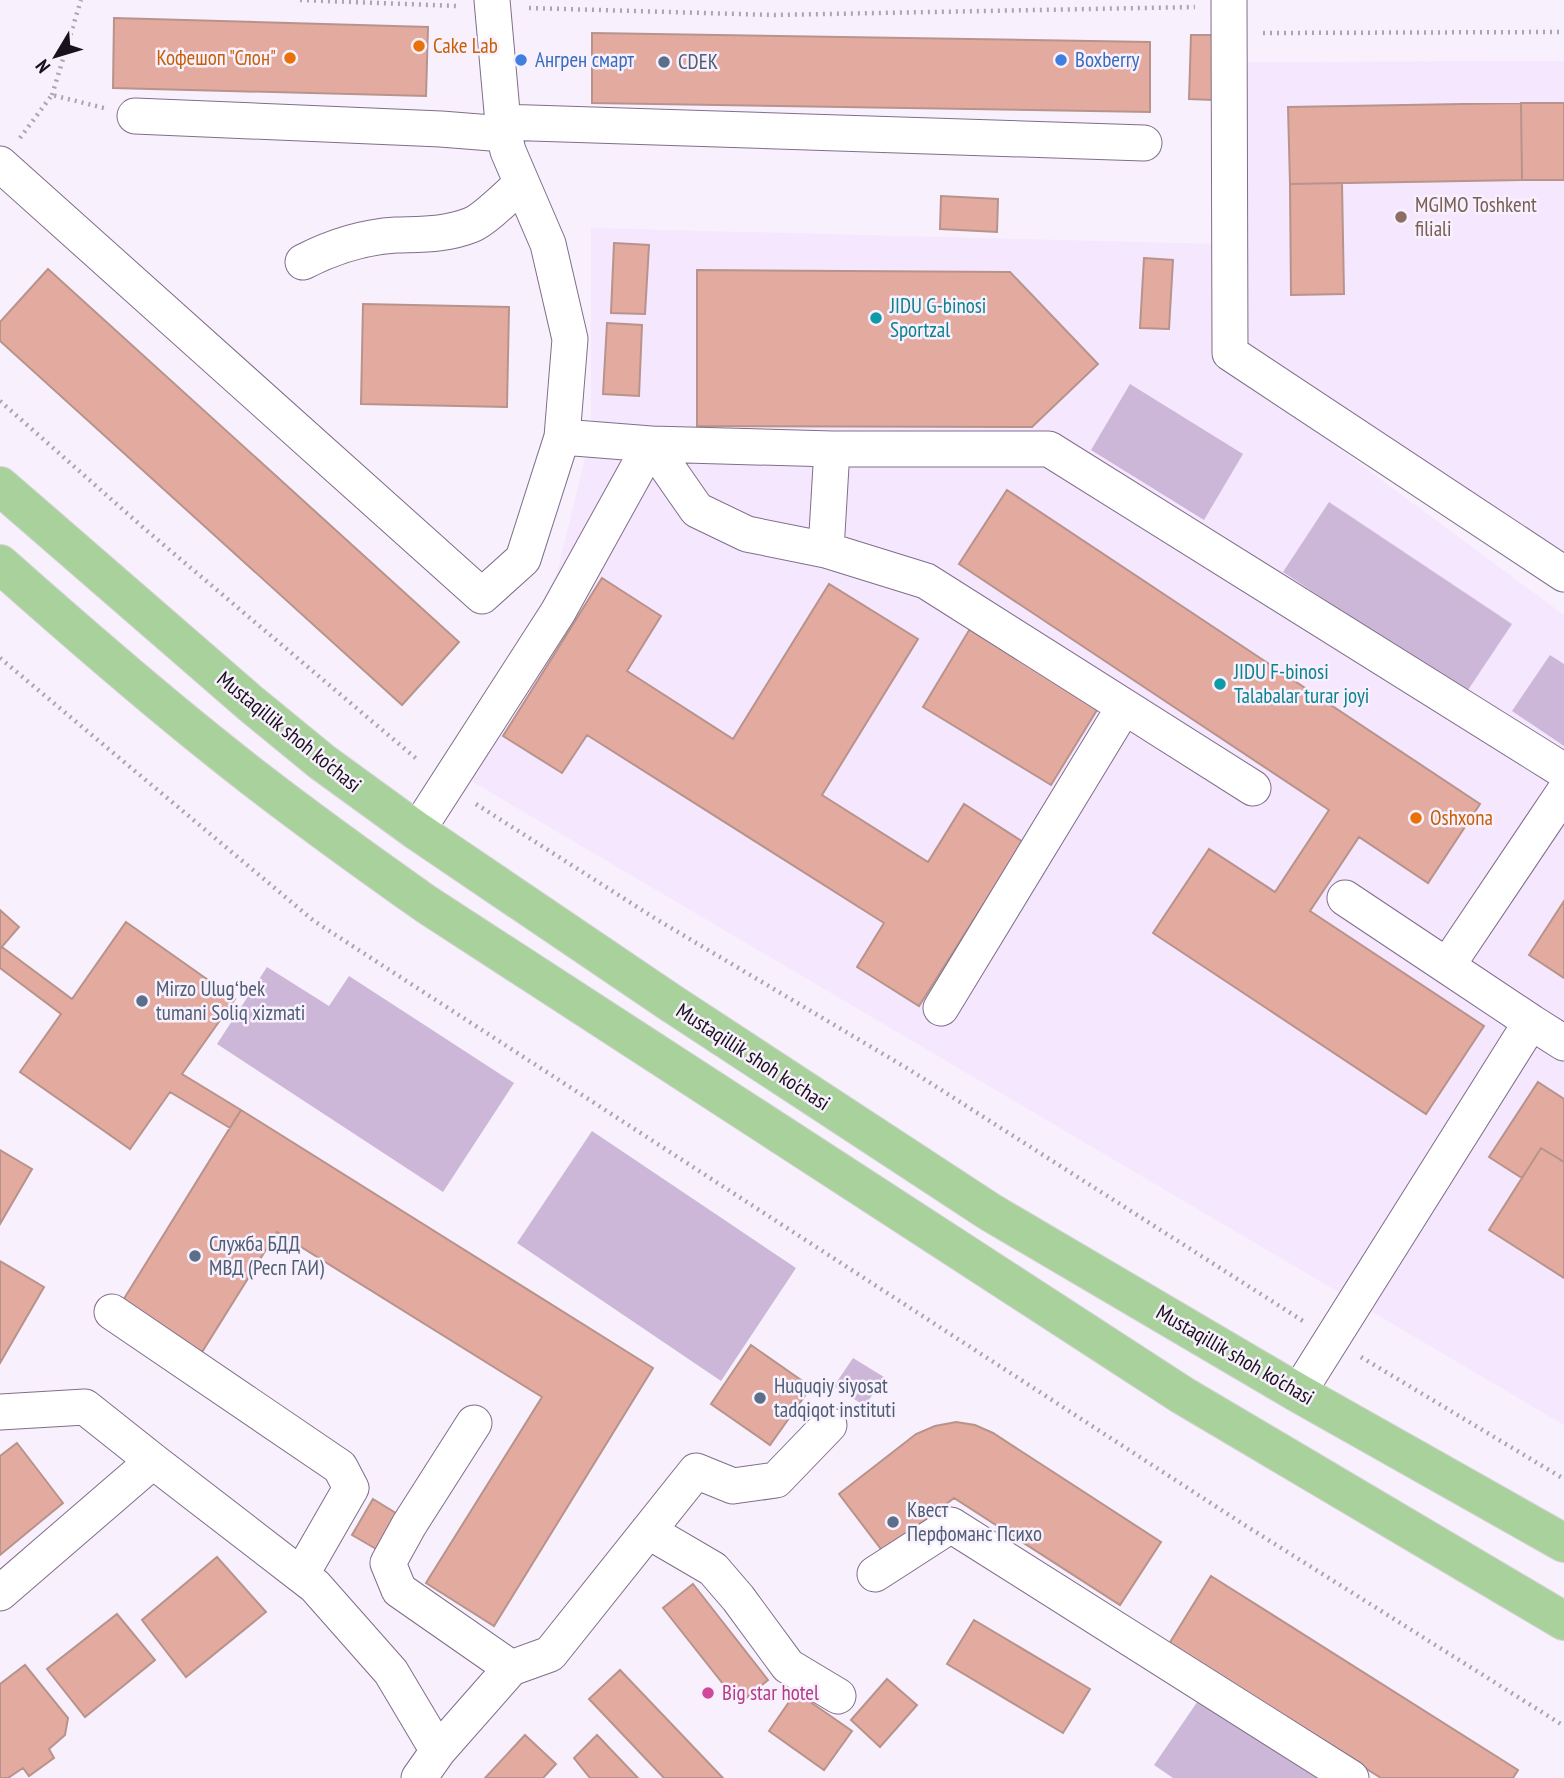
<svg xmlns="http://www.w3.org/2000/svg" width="1564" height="1778" font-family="'PT Sans Narrow',sans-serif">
	<rect width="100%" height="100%" fill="#f8f0fd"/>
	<path fill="#f5e7fe" d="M1564,61v531l-326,-221 2,-309z
		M591,228l627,16v115l346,256v810l-1108,-653 101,-199 34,-139z"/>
	<path fill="#ccb7d8" d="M1130,384l113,70 -39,66 -113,-70z
		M1329,502l183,122 -46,69 -183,-121z
		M1550,655l14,9v82l-52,-35z
		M267,967l62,39 20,-30 165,107 -71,109 -226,-148z
		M592,1131l204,137 -75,113 -204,-138z
		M853,1358l31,19 -19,29 -31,-20z
		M1202,1695l117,83h-146l-19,-13z"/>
	<path fill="#e3aba0" stroke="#b8938b" stroke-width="2" d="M114,18l314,9 -2,69 -313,-8z
		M592,33l558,9v70l-558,-9z
		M1191,35h24l-2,65 -24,-1z
		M1521,103l1,77 -232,4 -2,-77z
		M1521,103h43v77h-42z
		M1342,183l2,111 -53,1 -1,-111z
		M941,196l57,3 -1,33 -57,-3z
		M614,243l35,2 -4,69 -34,-1z
		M1144,258l29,2 -4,69 -29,-1z
		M48,269l411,373 -57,63 -402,-364v-19z
		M697,270l313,2 88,92 -66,63 -335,-1z
		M363,304l146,3 -2,100 -146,-3z
		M607,323l35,2 -3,71 -36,-2z
		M1007,490l473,314 -52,79 -69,-46 -49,74 174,115 -58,88 -273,-181 56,-84 66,43 54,-82 -370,-246z
		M602,578l59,38 -34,55 106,68 96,-155 89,55 -96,156 106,67 36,-58 59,38 -104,164 -62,-39 27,-44 -297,-188 -25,38 -59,-37z
		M971,627l129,78 -49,80 -128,-78z
		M1564,901v77l-35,-23z
		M0,910l19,17 -19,22z
		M126,922l109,77 -53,75 59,36 -11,18 -60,-36 -40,57 -110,-77 41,-58 -61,-46v-19l2,-2 70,52z
		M1538,1082l26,17v63l-23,-14 -19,30 -33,-21z
		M241,1110l412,258 -159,258 -68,-43 116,-186 -265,-165 -75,120 -80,-50z
		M1541,1148l23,14v116l-75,-48z
		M0,1150l32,19 -32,55z
		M0,1261l44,26 -44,76z
		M751,1345l60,42 -41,58 -59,-41z
		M956,1422l19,3 18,8 168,109 -41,63 -166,-107 -70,55 -45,-59 77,-60 19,-8z
		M17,1443l46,60 -63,52v-99z
		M373,1499l31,19 -21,35 -31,-18z
		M217,1557l49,55 -80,65 -44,-57z
		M1211,1576l307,194 -5,8h-132l-212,-134z
		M693,1584l75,96 -29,24 -76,-96z
		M117,1614l38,46 -70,57 -38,-48z
		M974,1620l116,69 -27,44 -116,-69z
		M25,1665l43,53 -3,17 -16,14 5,9 -25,18 -6,-8 -15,10h-8v-94z
		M620,1670l103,108h-59l-75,-79z
		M887,1679l30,26 -37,42 -29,-27z
		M796,1692l56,39 -28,39 -55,-39z
		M525,1735l31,29 -13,14h-58z
		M597,1735l41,43h-48l-16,-20z"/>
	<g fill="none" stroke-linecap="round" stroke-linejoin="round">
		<g stroke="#806e8a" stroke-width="37">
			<path id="minor" d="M1229,0l1,353 334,221
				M135,116l306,13 63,5
				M503,122l641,21
				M0,164l482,432 41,-37 39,-122 8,-98 -22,-95 -40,-93 -4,-17 -12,-134
				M303,262c29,-15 60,-25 93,-27 26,-1 50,0 75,-10 13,-5 39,-31 50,-41
				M562,437l89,7 181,5h217l515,322
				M826,550l100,31 327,207
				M417,831l141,-219 93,-168 46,66 50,24 79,16 6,-101
				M1345,898l102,68
				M941,1008l183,-301
				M1531,1022l33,21
				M112,1312l228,155 11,21 -50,87
				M1298,1393l233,-371 -84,-56 117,-174
				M0,1412l85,-5 68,54 162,125 76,86 47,79
				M474,1423l-65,102 -21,38 11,27 112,78
				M648,1531l65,38 25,29 50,68 50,30
				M875,1574l76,-49 400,253
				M0,1593l153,-132
				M419,1778l19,-27 73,-83 39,-14 146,-183 37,15 43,-6 53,-55"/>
		</g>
		<g stroke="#d6d4d6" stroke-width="40">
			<path id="major" d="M0,486l250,217 72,59 95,69 254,172 319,209 308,181 266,150
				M0,564c71,63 142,125 216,184 68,55 139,106 210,156l756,491 382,226"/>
		</g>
		<path stroke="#aca4b1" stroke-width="4.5" stroke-dasharray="2 5" stroke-linecap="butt" d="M300,0l157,6
			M529,8l245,7 421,-8
			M1263,33l301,-1
			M52,95l29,-95
			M20,138l32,-43 52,13
			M0,401l146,129 273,231
			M0,658l314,263 929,603 321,202
			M476,804l180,115 254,151 393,251
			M1361,1357l203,122"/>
		<use href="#minor" stroke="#fff" stroke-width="35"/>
		<use href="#major" stroke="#a8d19c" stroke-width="38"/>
	</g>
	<g fill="#e8710a" stroke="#f8f0fd" stroke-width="2.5">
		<circle cx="419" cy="46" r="7"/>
		<circle cx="290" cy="58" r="7"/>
		<circle cx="1416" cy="818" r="7"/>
	</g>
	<g fill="#3f7fe0" stroke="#f8f0fd" stroke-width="2.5">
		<circle cx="521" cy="60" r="7"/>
		<circle cx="1061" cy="60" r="7"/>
	</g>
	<g fill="#5c6f8a" stroke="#f8f0fd" stroke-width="2.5">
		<circle cx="664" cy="62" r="7"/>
		<circle cx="142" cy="1001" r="7"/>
		<circle cx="195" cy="1256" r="7"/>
		<circle cx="760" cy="1398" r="7"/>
		<circle cx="893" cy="1522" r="7"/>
	</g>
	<circle fill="#8d6e63" stroke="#f8f0fd" stroke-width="2.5" cx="1401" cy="217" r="7"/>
	<g fill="#0f9aa8" stroke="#f8f0fd" stroke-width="2.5">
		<circle cx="876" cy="318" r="7"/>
		<circle cx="1220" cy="684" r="7"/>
	</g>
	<circle fill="#d1479c" stroke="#f8f0fd" stroke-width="2.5" cx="708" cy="1693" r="7"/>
	<g text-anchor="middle" stroke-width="5" stroke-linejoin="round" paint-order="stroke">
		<g font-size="21" fill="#c56008" stroke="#f8f0fd" text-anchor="start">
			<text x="433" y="53">Cake Lab</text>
			<text x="276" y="65" text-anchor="end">Кофешоп "Слон"</text>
			<text x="1430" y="825">Oshxona</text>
		</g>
		<g font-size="21" fill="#366cbe" stroke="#f8f0fd" text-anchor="start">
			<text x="535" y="67">Ангрен смарт</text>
			<text x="1075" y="67">Boxberry</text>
		</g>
		<g font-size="21" fill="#4e5e75" stroke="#f8f0fd" text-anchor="start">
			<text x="678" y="69">CDEK</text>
			<text x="156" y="996">Mirzo Ulugʻbek<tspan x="156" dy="24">tumani Soliq xizmati</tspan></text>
			<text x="209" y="1251">Служба БДД<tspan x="209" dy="24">МВД (Респ ГАИ)</tspan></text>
			<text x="774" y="1393">Huquqiy siyosat<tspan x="774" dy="24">tadqiqot instituti</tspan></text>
			<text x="907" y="1517">Квест<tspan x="907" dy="24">Перфоманс Психо</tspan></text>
		</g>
		<g font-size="21" fill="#785e54" stroke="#f8f0fd" text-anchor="start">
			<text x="1415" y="212">MGIMO Toshkent<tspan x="1415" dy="24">filiali</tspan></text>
		</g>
		<g font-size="21" fill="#0d838f" stroke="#f8f0fd" text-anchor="start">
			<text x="890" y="313">JIDU G-binosi<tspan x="890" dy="24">Sportzal</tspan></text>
			<text x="1234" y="679">JIDU F-binosi<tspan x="1234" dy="24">Talabalar turar joyi</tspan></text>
		</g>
		<g font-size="21" fill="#19121d" stroke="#f8f0fd">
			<text transform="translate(289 732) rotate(39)" y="7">Mustaqillik shoh ko'chasi</text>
			<text transform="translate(753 1057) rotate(33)" y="7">Mustaqillik shoh ko'chasi</text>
			<text transform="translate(1235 1355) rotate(30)" y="7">Mustaqillik shoh ko'chasi</text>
		</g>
		<g font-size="21" fill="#b23c85" stroke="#f8f0fd" text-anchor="start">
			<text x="722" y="1700">Big star hotel</text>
		</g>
	</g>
	<g transform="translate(56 56) rotate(232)" stroke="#f8f0fd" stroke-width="5" paint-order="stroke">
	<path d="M0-5L12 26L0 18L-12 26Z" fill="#19121d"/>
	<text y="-10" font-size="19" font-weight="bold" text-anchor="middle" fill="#19121d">N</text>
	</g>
</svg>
